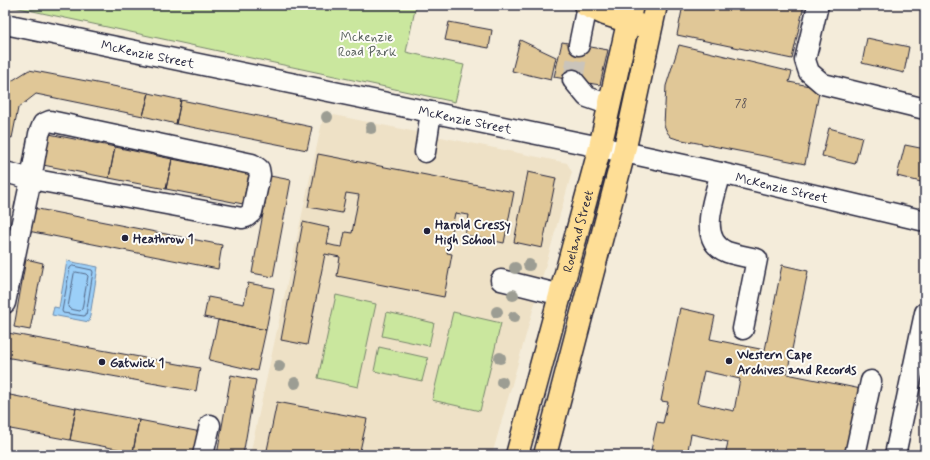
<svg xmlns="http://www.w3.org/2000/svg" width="930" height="460" font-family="Mynerve,sans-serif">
	<rect width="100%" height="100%" fill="#f4ecda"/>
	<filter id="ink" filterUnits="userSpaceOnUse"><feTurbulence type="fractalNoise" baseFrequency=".025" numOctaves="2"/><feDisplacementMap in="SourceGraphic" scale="8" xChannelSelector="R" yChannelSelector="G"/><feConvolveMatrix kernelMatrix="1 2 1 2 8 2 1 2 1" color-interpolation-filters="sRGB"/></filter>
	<g filter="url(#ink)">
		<path fill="#eee1c6" d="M324,113l243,50 5,9 -80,283h-242z"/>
		<path fill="#cae79e" stroke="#76846c" d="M5,5h411l-10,47 58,13 -9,37z
			M336,295l40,9 -18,83 -40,-9z
			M387,312l47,11 -5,23 -47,-10z
			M453,312l48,11 -21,88 -48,-11z
			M379,347l49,11 -6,23 -48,-10z"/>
		<path fill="#9bcff8" stroke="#6b8aac" d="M67,261l31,6 -9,55 -37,-7 2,-8 5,1z"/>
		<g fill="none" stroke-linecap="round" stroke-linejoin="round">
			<path stroke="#526787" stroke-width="1" d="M73,266l19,4 1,2 -7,43 -2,1 -21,-3 -1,-2 8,-43z
				M76,272l10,2 2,2 -6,33 -2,2 -10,-2 -2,-2 6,-33z"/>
		</g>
		<path fill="#e0c797" stroke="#22223b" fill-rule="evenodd" d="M683,5h121l-12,54 -115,-24z
			M449,22l43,8 -3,18 -44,-8z
			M867,38l42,9 -5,26 -42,-10z
			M520,40l36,17 -5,23 -39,-9z
			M562,42l46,8 -8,35 -46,-8z
			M679,45l113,27 -3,10 31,6 -15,76 -128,-25 -6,-2 -4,-5 -3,-7 2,-39z
			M29,70l120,23 -6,23 -107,-22 -18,14 -6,30 -7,-2v-51z
			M149,93l32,7 -5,24 -33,-8z
			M181,100l131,27 -5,23 -131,-26z
			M829,128l33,9 -7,27 -33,-8z
			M49,134l66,13 -6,31 -66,-13z
			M905,145l20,4v34l-28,-7z
			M115,147l57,12 -6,30 -57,-11z
			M318,154l196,38 -10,51 -39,-8 4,-20 -14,-2 -8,40 5,1 -8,43 -107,-21 3,-19 -15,-3 -18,91 -26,-5 22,-118 27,6 -3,16 8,2 7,1 3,-15 7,1 7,-38 -13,-2 -4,20 -34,-6z
			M172,159l77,15 -6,30 -77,-15z
			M528,172l28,6 -14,70 -28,-6z
			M270,176l21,4 -18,97 -21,-4z
			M33,208l189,37 -4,24 -190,-38z
			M26,259l17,4 -13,67 -16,-3z
			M782,265l26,6 -21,103 74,15 -13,66h-123l3,-13 -37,-8 -4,21h-37l7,-33 6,1 5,-21 -7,-1 19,-93 35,8 -5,23 55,11zM704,371l36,8 -6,32 -37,-8z
			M248,283l26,5 -8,42 -62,-13 4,-20 36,7z
			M218,320l48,10 -9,41 -48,-11z
			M8,333l192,35 -4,23 -191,-34z
			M231,375l25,5 -13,75h-26z
			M5,394l71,14 -6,32 -65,-12z
			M277,402l90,17 -8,36h-93z
			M76,408l63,12 -6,32 -63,-12z
			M139,420l62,12 -5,23h-49l-14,-3z
			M925,427v28h-6z"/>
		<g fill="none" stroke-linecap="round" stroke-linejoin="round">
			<path stroke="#cac4ba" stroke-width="20" stroke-dasharray="20 10" stroke-linecap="butt" d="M573,80l6,-35"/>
			<g stroke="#22223b" stroke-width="23">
				<g id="minor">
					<path d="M818,5l-13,55 4,12 14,12 102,25"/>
					<path id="s1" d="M5,24l619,128 97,21 204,48"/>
					<path d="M579,45l8,-39"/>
					<path d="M573,80l14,17 23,8"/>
					<path d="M425,152l6,-40"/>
					<path d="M5,172l26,7 211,39 4,-1 6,-5 8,-37 -1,-6 -7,-5 -202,-43 -7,3 -4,10 -8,45 -26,124"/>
					<path d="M721,173c-6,23 -25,67 6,79 9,3 20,5 30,7l-14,70"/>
					<path d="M501,280l60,15"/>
					<path d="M203,455l7,-30"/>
					<path d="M855,455l16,-74"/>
					<path d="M895,455l30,-142"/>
				</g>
			</g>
			<g stroke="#22223b" stroke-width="25">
				<g id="major">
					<path d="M585,5l20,9 37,12"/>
					<path id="s2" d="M517,455l83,-308 32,-142"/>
					<path d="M545,455l79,-303 32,-147"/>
				</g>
			</g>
			<use href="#minor" stroke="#fdfcf7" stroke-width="20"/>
			<use href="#major" stroke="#fede96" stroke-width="22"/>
		</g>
		<g fill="#9c9d93">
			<circle cx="327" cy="117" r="6"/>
			<circle cx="371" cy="128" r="6"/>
			<circle cx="529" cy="265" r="6"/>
			<circle cx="515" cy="268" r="6"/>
			<circle cx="513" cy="295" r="6"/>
			<circle cx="497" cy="312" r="6"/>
			<circle cx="514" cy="317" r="6"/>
			<circle cx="500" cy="358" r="6"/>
			<circle cx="279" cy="366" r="6"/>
			<circle cx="502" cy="382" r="6"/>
			<circle cx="295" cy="383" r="6"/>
		</g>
	</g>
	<g fill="#22223b" stroke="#fdfcf7" stroke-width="1.5">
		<circle cx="427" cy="231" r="4"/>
		<circle cx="125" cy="238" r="4"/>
		<circle cx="729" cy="361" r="4"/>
		<circle cx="102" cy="362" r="4"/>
	</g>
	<g text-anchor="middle" stroke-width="4" stroke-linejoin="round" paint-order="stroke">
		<g font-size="11" fill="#524b52">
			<text x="741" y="107">78</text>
		</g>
		<g font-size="13" fill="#545d59" stroke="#fdfcf7">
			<text x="367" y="41">Mckenzie<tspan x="367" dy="15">Road Park</tspan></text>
		</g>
		<g font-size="13" fill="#22223b" stroke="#fdfcf7">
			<text dy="5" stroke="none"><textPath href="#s1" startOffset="146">McKenzie Street</textPath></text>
			<text dy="5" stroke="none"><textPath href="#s1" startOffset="470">McKenzie Street</textPath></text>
			<text dy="5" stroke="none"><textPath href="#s1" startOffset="794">McKenzie Street</textPath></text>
			<text dy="5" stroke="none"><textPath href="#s2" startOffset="232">Roeland Street</textPath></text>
		</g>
		<g font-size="13" font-weight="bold" fill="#22223b" stroke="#fdfcf7" text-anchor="start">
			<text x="435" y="229">Harold Cressy<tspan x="435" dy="15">High School</tspan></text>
			<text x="133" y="243">Heathrow 1</text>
			<text x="737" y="359">Western Cape<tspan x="737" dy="15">Archives and Records</tspan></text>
			<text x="110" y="367">Gatwick 1</text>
		</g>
	</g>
	<rect width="930" height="460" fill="none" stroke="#fdfcf7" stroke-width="20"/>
	<rect x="10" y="10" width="910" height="440" fill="none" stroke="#22223b" stroke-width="1.5" filter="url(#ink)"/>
</svg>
